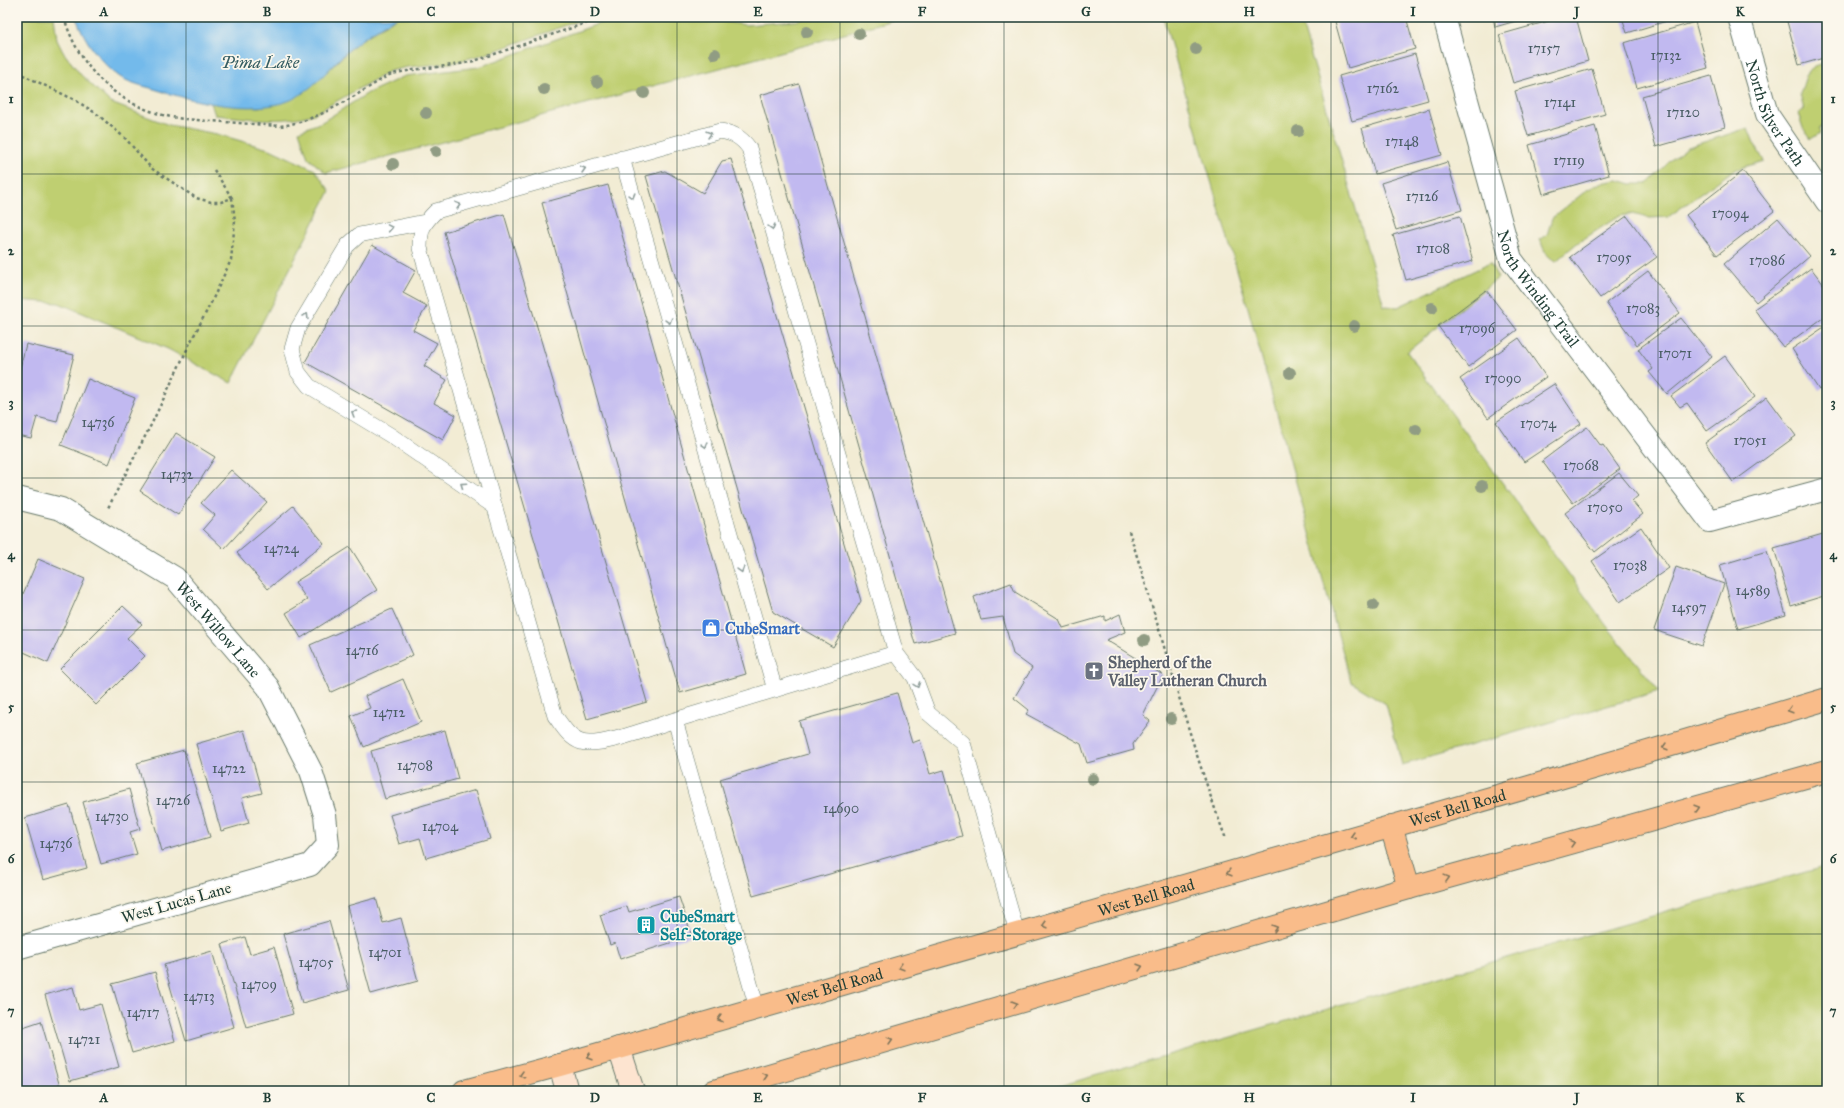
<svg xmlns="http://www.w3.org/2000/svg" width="1844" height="1108" font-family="'IM FELL Great Primer',serif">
	<rect width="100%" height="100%" fill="#fbf7ec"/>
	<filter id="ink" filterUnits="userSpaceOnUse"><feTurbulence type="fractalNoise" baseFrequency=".025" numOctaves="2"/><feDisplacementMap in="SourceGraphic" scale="8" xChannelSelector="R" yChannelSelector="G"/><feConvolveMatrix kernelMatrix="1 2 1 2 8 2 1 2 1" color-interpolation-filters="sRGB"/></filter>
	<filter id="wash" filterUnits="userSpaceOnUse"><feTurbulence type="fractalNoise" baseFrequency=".012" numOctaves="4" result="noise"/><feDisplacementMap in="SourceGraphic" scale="16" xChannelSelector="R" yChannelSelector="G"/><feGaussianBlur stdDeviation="0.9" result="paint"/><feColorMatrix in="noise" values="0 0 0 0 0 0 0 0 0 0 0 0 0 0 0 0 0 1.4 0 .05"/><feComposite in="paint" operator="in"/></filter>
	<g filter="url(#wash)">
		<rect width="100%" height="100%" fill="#f2ecd4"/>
		<path fill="#bfcf71" stroke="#6f8652" d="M17,17h37l3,23 6,12 18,23 30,28 58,22 48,9 55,16 43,20 15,21 -99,192 -63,-34 -109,-46 -42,-3z
			M398,17h191l-100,36 -37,10 -44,4 -18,4 -76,43c-33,10 -66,4 -99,1l-4,-12 48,4 32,-8 27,-19 40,-38z
			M630,17h61l55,8 49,-4 17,-4h90l-99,29 -477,127 -18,-15 -9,-27 23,-9 46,-29 37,-17 74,-9 130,-47z
			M1163,17h137l84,289 14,1 92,-44 8,15 -91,74 199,273 53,66 -257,74 -16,-61 -35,-22 -106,-385z
			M1827,62v62l-8,5 1,4 -9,6 -8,-11 -5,-15 6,-3 -4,-16 6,-18 8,-10z
			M1748,128l6,15 10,18 -30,9 -66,47 -19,1 -17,-4 -13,2 -43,28 -20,17c-10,-4 -13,-13 -16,-22l7,-4 5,-17 35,-28 13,-7 18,-3 13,4h16l25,-25 16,-12z
			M1827,866v225h-785z"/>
		<path fill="#73baeb" stroke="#497c90" d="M76,17h322c-19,10 -39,23 -55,38 -16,16 -31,35 -52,45 -38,16 -99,1 -137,-11 -11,-3 -24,-6 -34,-12 -19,-13 -37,-38 -44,-60z"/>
		<g id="blocks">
			<path fill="#c1b9f0" d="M1339,17h67l9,32 -67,19 -14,-50z
				M1493,17h37l-35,10z
				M1563,17h13l12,44 -75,22 -14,-48z
				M1622,17h58l-53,16z
				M1789,17h38v40l-28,8 -13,-47z
				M1695,22l13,46 -71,20 -13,-45z
				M1415,54l13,46 -76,21 -13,-45z
				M1592,69l13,45 -77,22 -13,-45z
				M1711,76l14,51 -69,20 -14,-51z
				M799,84l156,549 -40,11 -155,-549z
				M1429,109l13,46 -67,19 -13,-46z
				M1595,126l14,49 -66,19 -14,-49z
				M731,159l130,442 -28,46 -60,-35 -127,-436 19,-5 38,22 19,-32z
				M1447,162l15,48 -66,20 -15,-47z
				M1743,171l31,40 -57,44 -31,-40z
				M608,185l138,489 -66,19 -138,-490z
				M504,214l143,488 -60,17 -143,-487z
				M1460,216l13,45 -67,19 -13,-45z
				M1627,216l30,41 -57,41 -30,-41z
				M1778,218l32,38 -54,46 -32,-38z
				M372,245l44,25 -13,23 24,13 -14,24 24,13 -13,23 23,14 -13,23 22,12 -13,25 -138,-78z
				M1811,268l16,21v26l-44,32 -29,-38z
				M1648,271l32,42 -43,32 -31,-42z
				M1486,290l31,40 -49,37 -30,-41z
				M1681,318l31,39 -45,37 -18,-22 4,-3 -15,-20z
				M1827,325v60l-8,5 -27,-41z
				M1519,338l27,39 -58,41 -28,-39z
				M26,344l48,11 -17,67 -20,-5 -6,21 -14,-3v-55z
				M1725,356l30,41 -48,34 -20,-28 -7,4 -9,-11z
				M88,379l47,19 -26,66 -48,-19z
				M1554,384l27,40 -57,38 -28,-40z
				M1767,397l29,39 -63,46 -28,-39z
				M1587,427l14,19 2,-1 17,24 -47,34 -31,-42z
				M176,433l39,24 -37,58 -38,-24z
				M231,470l36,32 -43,47 -21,-20 12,-14 -14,-12z
				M1619,473l19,23 -6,5 11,13 -48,38 -30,-39z
				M293,506l31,37 -56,46 -31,-36z
				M1641,527l28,41 -49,34 -28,-41z
				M1823,534l4,16v45l-36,11 -17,-58z
				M350,547l27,43 -76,48 -15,-25 21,-13 -12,-18z
				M1767,551l19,64 -48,14 -18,-64z
				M38,559l47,20 -37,84 -31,-14v-41z
				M1676,567l48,17 -22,62 -48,-16z
				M1011,583l4,9 44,27 4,9 42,-12v5l15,-7 5,18 -19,8 57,35 -20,40 7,6 -17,23 1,6 -47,13 -6,-19 -55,-30 3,-4 -15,-12 18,-30 -19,-14 -10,-37 -22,3 -7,-23z
				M123,606l19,18 -15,14 18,18 -49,49 -36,-36z
				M392,609l21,46 -82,37 -21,-47z
				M403,679l18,43 -57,25 -13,-31 19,-8 -5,-12z
				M897,693l15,50 8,-3 10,34 14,-4 18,66 -209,60 -33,-117 88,-25 -9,-33z
				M244,730l18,63 -20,5 7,25 -28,8 -25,-87z
				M445,730l13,49 -73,20 -14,-48z
				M184,750l26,87 -48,14 -25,-88z
				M129,789l11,40 -10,3 7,22 -36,10 -18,-62z
				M476,790l14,49 -64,19 -6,-20 -21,6 -9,-29z
				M69,805l18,63 -44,12 -18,-62z
				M679,897l13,39 -72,23 -5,-16 -5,2 -10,-30 27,-9 2,6z
				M376,898l7,25 18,-5 17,63 -47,13 -24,-88z
				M329,921l20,69 -47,13 -19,-69z
				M245,937l5,17 24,-7 19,67 -47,13 -24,-83z
				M212,951l22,76 -48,14 -22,-76z
				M155,972l20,69 -43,12 -20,-69z
				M73,987l6,23 22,-6 18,63 -49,14 -25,-86z
				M17,1008l6,19 18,-6 19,66 -13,4h-30z"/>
		</g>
	</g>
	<g filter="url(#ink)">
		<use href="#blocks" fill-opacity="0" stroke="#697a6c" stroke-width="1"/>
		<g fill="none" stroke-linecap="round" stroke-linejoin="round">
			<g stroke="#697a6c" stroke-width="16">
				<path id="lane" d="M622,158l153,532
					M425,222l-66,13 -12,11 -49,82 -6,21 6,23 11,14 81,49 105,72
					M675,720l221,-67
					M757,1008l-82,-288c-20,6 -75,28 -94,22 -12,-4 -19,-17 -26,-26l-135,-468c0,-19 3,-24 16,-37l284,-80c13,2 21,6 29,17l147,505 19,25 13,35 35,30 54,190"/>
			</g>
			<g stroke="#697a6c" stroke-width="24">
				<g id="street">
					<path id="s1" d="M1444,17l67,242 199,262 117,-32"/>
					<path id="s2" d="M1739,17l28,97 60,88"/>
					<path id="s3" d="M17,498l44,11 114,69 93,109 43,84 14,44 3,30 -18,20 -293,83"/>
				</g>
			</g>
			<g stroke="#697a6c" stroke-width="24">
				<path id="secondary" d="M619,1048l14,43
					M560,1065l7,26"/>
			</g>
			<g stroke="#697a6c" stroke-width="24">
				<g id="primary">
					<path d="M1391,826l18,62"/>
					<path id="s4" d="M464,1091l96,-26 969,-278 298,-88"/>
					<path d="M714,1091l695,-203 418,-117"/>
				</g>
			</g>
			<path stroke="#697a6c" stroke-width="2.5" stroke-dasharray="3 3" stroke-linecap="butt" d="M64,17c17,58 61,94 119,102l97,7c40,-5 75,-31 109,-51 28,-8 57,-7 85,-14l130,-44
				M715,17l43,3 32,-3
				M17,72l58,28 22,14 29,25 25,29 45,30 15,4h10l11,-4 3,23 -4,39 -20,43 -20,38 -40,84 -43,83
				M214,170l18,28
				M1129,531c33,103 59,207 97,308"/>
			<use href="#lane" stroke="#fff" stroke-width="15"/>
			<use href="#street" stroke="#fff" stroke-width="22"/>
			<use href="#secondary" stroke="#fde4d0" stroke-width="22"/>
			<use href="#primary" stroke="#f9bc8a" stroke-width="22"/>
		</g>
		<g fill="#909c83">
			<circle cx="807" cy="32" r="6"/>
			<circle cx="859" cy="34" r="6"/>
			<circle cx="1196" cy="49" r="6"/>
			<circle cx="715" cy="54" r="6"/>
			<circle cx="597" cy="82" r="6"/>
			<circle cx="544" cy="89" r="6"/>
			<circle cx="644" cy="93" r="6"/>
			<circle cx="426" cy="113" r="6"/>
			<circle cx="1298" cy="131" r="6"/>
			<circle cx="436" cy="151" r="6"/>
			<circle cx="393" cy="164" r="6"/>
			<circle cx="1432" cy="308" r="6"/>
			<circle cx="1354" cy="326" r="6"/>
			<circle cx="1290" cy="373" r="6"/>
			<circle cx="1416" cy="430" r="6"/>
			<circle cx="1482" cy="486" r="6"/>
			<circle cx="1373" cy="605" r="6"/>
			<circle cx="1144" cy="640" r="6"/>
			<circle cx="1171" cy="719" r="6"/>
			<circle cx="1093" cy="779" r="6"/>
		</g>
		<defs><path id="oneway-chevron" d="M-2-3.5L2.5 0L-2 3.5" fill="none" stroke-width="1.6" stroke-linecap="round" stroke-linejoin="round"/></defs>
		<g stroke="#8f9e9a">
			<use href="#oneway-chevron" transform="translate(709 134) rotate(-16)"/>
			<use href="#oneway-chevron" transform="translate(583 169) rotate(-16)"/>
			<use href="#oneway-chevron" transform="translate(632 196) rotate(74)"/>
			<use href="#oneway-chevron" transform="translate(458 205) rotate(-16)"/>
			<use href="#oneway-chevron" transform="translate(772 227) rotate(74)"/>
			<use href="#oneway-chevron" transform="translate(390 228) rotate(-10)"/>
			<use href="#oneway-chevron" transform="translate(306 316) rotate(-59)"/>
			<use href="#oneway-chevron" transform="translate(669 321) rotate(74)"/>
			<use href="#oneway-chevron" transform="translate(354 413) rotate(-149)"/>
			<use href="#oneway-chevron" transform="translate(705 445) rotate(74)"/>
			<use href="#oneway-chevron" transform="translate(463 485) rotate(-146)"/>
			<use href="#oneway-chevron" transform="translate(741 570) rotate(74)"/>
			<use href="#oneway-chevron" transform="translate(917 685) rotate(70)"/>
		</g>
		<g stroke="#81765b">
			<use href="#oneway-chevron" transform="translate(1790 710) rotate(164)"/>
			<use href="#oneway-chevron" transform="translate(1665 747) rotate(164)"/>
			<use href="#oneway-chevron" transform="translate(1697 808) rotate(-16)"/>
			<use href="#oneway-chevron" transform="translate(1353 836) rotate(164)"/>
			<use href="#oneway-chevron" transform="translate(1572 843) rotate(-16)"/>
			<use href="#oneway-chevron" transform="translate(1229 873) rotate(164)"/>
			<use href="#oneway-chevron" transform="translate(1447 878) rotate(-15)"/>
			<use href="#oneway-chevron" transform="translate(1045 925) rotate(164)"/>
			<use href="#oneway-chevron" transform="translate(1275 928) rotate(-16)"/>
			<use href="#oneway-chevron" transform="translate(901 967) rotate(164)"/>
			<use href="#oneway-chevron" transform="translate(1140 967) rotate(-16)"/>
			<use href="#oneway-chevron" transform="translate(1015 1004) rotate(-16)"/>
			<use href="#oneway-chevron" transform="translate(720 1019) rotate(164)"/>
			<use href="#oneway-chevron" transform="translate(890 1040) rotate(-16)"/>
			<use href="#oneway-chevron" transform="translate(589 1057) rotate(163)"/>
			<use href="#oneway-chevron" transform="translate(522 1075) rotate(165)"/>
			<use href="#oneway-chevron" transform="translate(765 1076) rotate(-16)"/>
		</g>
	</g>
	<path fill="none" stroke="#1f3d34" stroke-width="1" stroke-opacity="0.55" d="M186,17v1074M349,17v1074M513,17v1074M677,17v1074M840,17v1074M1004,17v1074M1167,17v1074M1331,17v1074M1495,17v1074M1658,17v1074M17,174h1810M17,326h1810M17,478h1810M17,630h1810M17,782h1810M17,934h1810"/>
	<defs>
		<g id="shop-square" transform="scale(1)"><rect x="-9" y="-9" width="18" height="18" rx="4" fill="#3f7fe0" stroke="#fbf7ec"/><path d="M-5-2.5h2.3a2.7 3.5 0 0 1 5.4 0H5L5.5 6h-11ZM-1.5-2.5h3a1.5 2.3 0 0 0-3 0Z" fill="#fff"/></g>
		<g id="church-square" transform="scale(1)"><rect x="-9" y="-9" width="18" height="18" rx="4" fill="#6b7280" stroke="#fbf7ec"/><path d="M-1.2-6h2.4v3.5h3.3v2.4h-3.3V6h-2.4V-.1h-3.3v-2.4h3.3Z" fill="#fff"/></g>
		<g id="building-square" transform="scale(1)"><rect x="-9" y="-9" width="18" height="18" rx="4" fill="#0f9aa8" stroke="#fbf7ec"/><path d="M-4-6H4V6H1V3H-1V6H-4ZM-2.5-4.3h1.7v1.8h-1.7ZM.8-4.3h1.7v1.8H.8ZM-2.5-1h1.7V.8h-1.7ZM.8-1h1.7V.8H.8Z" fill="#fff"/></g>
	</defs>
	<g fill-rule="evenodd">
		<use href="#shop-square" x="711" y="628"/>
		<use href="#church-square" x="1094" y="671"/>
		<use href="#building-square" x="646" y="925"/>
	</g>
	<g text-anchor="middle" stroke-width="3.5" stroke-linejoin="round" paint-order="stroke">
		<g font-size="14" fill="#485c63">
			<text x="1544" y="53">17157</text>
			<text x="1666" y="60">17132</text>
			<text x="1383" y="93">17162</text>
			<text x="1560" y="107">17141</text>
			<text x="1683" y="117">17120</text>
			<text x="1402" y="146">17148</text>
			<text x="1569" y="165">17119</text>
			<text x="1422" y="201">17126</text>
			<text x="1730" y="218">17094</text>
			<text x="1433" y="253">17108</text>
			<text x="1614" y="262">17095</text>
			<text x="1767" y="265">17086</text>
			<text x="1643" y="313">17083</text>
			<text x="1477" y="333">17096</text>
			<text x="1675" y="358">17071</text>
			<text x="1503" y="383">17090</text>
			<text x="98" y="427">14736</text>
			<text x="1538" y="428">17074</text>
			<text x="1750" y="445">17051</text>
			<text x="1581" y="470">17068</text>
			<text x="177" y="479">14732</text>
			<text x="1605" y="512">17050</text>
			<text x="281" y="553">14724</text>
			<text x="1630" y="570">17038</text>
			<text x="1753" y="595">14589</text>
			<text x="1689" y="612">14597</text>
			<text x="362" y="655">14716</text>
			<text x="389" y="717">14712</text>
			<text x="415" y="770">14708</text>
			<text x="229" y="773">14722</text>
			<text x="173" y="805">14726</text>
			<text x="841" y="813">14690</text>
			<text x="112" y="821">14730</text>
			<text x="440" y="831">14704</text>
			<text x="56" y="848">14736</text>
			<text x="385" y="957">14701</text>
			<text x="316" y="967">14705</text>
			<text x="259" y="989">14709</text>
			<text x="199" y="1001">14713</text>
			<text x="143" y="1017">14717</text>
			<text x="84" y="1044">14721</text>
		</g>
		<g font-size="16" fill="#1f3d34" stroke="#fbf7ec">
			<text dy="6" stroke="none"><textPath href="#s2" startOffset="103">North Silver Path</textPath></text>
			<text dy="6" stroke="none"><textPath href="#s1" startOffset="290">North Winding Trail</textPath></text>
			<text dy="6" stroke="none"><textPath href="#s3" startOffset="246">West Willow Lane</textPath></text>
			<text dy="6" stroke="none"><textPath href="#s4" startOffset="1033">West Bell Road</textPath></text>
			<text dy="6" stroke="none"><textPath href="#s4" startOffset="709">West Bell Road</textPath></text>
			<text transform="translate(176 902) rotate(-16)" y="6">West Lucas Lane</text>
			<text dy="6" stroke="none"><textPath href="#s4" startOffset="385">West Bell Road</textPath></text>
		</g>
		<g font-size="16" font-weight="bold" fill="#366cbe" stroke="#fbf7ec" text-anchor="start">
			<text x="725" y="634">CubeSmart</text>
		</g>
		<g font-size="16" font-weight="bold" fill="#5b616d" stroke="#fbf7ec" text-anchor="start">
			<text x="1108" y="668">Shepherd of the<tspan x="1108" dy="18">Valley Lutheran Church</tspan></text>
		</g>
		<g font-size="16" font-weight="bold" fill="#0d838f" stroke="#fbf7ec" text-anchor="start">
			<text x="660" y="922">CubeSmart<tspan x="660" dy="18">Self-Storage</tspan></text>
		</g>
		<g font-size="17" font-style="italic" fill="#345c62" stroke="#fbf7ec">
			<text x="260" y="68">Pima Lake</text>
		</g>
	</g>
	<rect width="1844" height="1108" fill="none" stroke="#fbf7ec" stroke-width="44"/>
	<rect x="22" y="22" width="1800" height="1064" fill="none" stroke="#1f3d34" stroke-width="1.5"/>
	<g font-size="13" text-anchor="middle" font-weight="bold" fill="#1f3d34">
		<text x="104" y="16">A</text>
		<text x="267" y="16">B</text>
		<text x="431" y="16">C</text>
		<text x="595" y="16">D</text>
		<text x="758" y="16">E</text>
		<text x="922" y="16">F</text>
		<text x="1086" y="16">G</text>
		<text x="1249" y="16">H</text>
		<text x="1413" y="16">I</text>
		<text x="1577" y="16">J</text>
		<text x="1740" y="16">K</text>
		<text x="11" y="103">1</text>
		<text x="1833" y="103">1</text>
		<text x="11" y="255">2</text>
		<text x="1833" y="255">2</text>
		<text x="11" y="407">3</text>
		<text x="1833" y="407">3</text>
		<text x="11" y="559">4</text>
		<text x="1833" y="559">4</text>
		<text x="11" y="711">5</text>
		<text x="1833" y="711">5</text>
		<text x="11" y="863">6</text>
		<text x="1833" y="863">6</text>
		<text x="11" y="1015">7</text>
		<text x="1833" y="1015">7</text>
		<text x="104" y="1102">A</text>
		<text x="267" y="1102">B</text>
		<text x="431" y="1102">C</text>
		<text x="595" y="1102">D</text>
		<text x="758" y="1102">E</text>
		<text x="922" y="1102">F</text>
		<text x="1086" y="1102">G</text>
		<text x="1249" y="1102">H</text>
		<text x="1413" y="1102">I</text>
		<text x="1577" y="1102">J</text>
		<text x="1740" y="1102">K</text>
	</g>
</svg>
